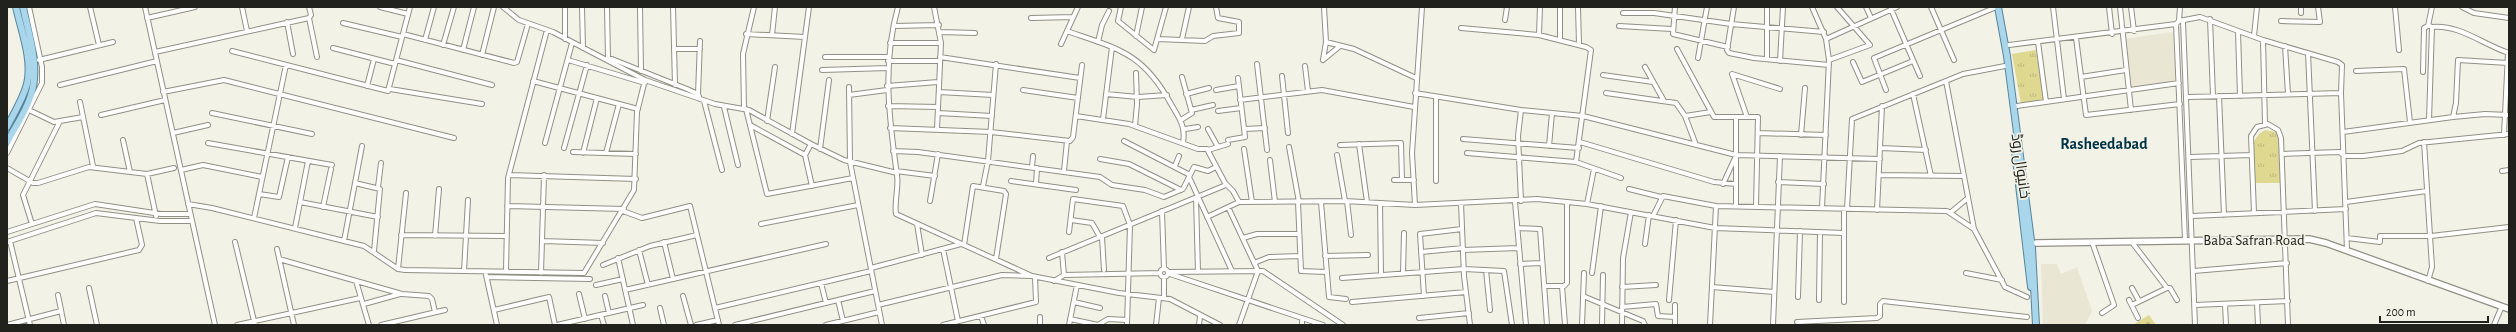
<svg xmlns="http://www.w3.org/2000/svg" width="2516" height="332" font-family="'Alegreya Sans',Cairo,sans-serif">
	<defs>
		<pattern id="grass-tufts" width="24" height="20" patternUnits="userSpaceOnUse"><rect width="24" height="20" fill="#ded891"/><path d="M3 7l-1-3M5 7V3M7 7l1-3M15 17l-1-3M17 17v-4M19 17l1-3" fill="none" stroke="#beb97d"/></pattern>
		<pattern id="cemetery-stones" width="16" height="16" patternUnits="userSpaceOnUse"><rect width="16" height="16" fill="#ded891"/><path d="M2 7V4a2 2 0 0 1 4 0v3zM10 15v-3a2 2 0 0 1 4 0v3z" fill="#beb97d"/></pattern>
	</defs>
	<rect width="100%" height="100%" fill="#f3f2e6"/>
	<path fill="#e9e7d4" d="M2173,32l4,53 -46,7 -8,-53z
		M2041,264h16l4,10 16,-7 15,44 -7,14h-42z"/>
	<path fill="url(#grass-tufts)" d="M2036,50l8,51 -23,3 -9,-50z
		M2265,130l11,2 4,10v41h-26c-1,-19 -9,-42 11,-53z"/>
	<path fill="url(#cemetery-stones)" d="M2149,315l7,10h-23z"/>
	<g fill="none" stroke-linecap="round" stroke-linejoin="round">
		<g stroke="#919086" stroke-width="6">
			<path id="minor" d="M90,7l9,38
				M145,7l70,318
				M242,7l5,24
				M380,7l28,7
				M503,7l16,13 34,12 92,48 70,24 34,6 62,34 33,16 53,13
				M565,7v32
				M582,7l1,41
				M607,7l1,52
				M640,7l1,64
				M673,7l2,78
				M898,7c-16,57 -9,111 -1,168 2,13 -3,27 -1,39l136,62
				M934,7l7,36 -4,86
				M1121,7l-3,14 36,29 12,-43
				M1560,7v33
				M1578,7l1,38
				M1675,7l-2,27 55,13
				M1734,7l-7,43 2,3 25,5 75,7
				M1812,7l14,32 3,21 -7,148
				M1866,7l5,11
				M1931,7l23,53
				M2053,7l11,92
				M2109,7l3,27
				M2120,7l11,103
				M2131,7l3,24
				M2301,7v6
				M2395,7l4,43
				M2462,7l12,6 35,5
				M1891,9l29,67
				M1623,13h31l77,11 93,8
				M147,18l48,-11
				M309,18l8,39
				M1031,18l42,-1
				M2210,19l3,77
				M1505,20l2,-13
				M2179,21l1,-14
				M2281,21l39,1 -2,-15
				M287,22l6,32
				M2183,22l12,303
				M343,23l59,14
				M2176,24l9,216
				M894,26l45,-1
				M1619,26l53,3
				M2430,26h-2l4,-19
				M1461,28l78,7 47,12 5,3 -15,112
				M1067,31c52,18 76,22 104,73 8,14 15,22 12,39
				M2238,31l2,65
				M940,32l35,1
				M403,34l111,29 3,-1 11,-38
				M746,34l59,3
				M772,35l3,-28
				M1539,35l1,-28
				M1136,36l6,-29
				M2254,36l3,-29
				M2076,38l10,77 94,-11
				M1158,39l47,2 8,-5 26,-3v-11l-21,-4 -2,-11
				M1182,39l7,-32
				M1826,39l71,-32
				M425,40l9,-33
				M2263,40l2,84
				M1098,42l4,-17 7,-14
				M1326,42l28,7 62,29
				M2038,42l8,60
				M890,43h51
				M1061,44l17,-37
				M443,45l11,-38
				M2009,45l167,-21 3,-3 21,-4 63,23 75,22 4,3 -1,28
				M2285,46l3,48
				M333,48l62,16
				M674,49h26
				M1677,49l37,68h44l-2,89
				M463,50l11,-43
				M232,51l156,40 22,-84
				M155,52l154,-34 2,-3 -2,-8
				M2308,53l7,158
				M482,55l12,-48
				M825,57h63
				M940,57l140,21
				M1698,58l9,-51
				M605,59h7l75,30 11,5 2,5
				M1767,59v-52
				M39,60l74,-18
				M396,60l96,25
				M568,60l77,23
				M1323,60l3,-18 -2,-35
				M1323,60l17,-14
				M1829,60l41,-15 -33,-38
				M888,61h52
				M1780,61l3,-54
				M1853,62l9,20 51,-21
				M1257,64l10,86
				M1305,66l3,25
				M1645,67l19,34
				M822,70l66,-2
				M2356,71l48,-2 6,53
				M2423,72l1,-44 4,-2
				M1603,75l50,7
				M1282,76l6,57
				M2081,77l45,-7
				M533,81l105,28
				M1946,81l28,148
				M60,85l97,-24
				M367,86l7,-27
				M887,86l51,-4
				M849,87l1,75 32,163
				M390,89l92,15
				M1023,90l55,8
				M1216,90l23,-4
				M1886,90l-12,-32 120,-50
				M163,92l61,-12 230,58
				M939,92l54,3
				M1415,93l106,17 62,6 153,39 144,4
				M1606,93l70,10 9,13 11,29
				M698,94l2,-53
				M1106,94l32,3 29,-2
				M1186,94l23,-6
				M1913,94l18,82
				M849,95l38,-5
				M2219,96l5,119
				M1436,97v84
				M2188,97l153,-4 6,157
				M1240,100l82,-10 92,17
				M704,101l18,69
				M80,102l13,64
				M888,106l50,1
				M2017,106l162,-23
				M724,107l14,58
				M744,109l-1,-55 11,-47
				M746,109l21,85 86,-16
				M29,110l25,12 29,-5
				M1191,110l22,-5
				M1521,110l-3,26 3,65
				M1218,111l23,-3
				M212,113l100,21
				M938,113l54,3
				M101,115l64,-15
				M1076,116l53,8 69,25h9l18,34 8,8 6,11
				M1685,116l26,-4
				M1747,117l-15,-43 48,15
				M2453,117l3,-14 2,-43 50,3
				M1103,119l9,-72
				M1181,120l11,-7 -10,-36
				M2429,120l3,-93c27,-3 52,18 77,26
				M767,121l8,-54
				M750,125l55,30
				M1135,126l2,-22 -1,-31
				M890,128l101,4 79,9 3,-4 9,-72
				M1185,129l13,-2
				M1208,129l10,18
				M1244,129l21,-1
				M2343,132l110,-15 32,-3 24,1
				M173,133l35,-8
				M1758,133l68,2
				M792,134l17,-127
				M1801,135l4,-47
				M2504,135l4,-82
				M1463,139l116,9
				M123,140l7,32
				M1228,140l17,-3 -7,-59
				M1124,141l66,34
				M1580,142l134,40 22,2
				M2424,142l8,125 -4,14
				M208,143l124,22
				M545,143l27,-100
				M811,144l-6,11 7,31
				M1359,144l8,58
				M1340,145l61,-2 1,37
				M1549,146l3,-33
				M1289,147l10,55
				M564,148l23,-83
				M1881,148l45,2
				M820,149l9,-69
				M1244,149l8,53
				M1208,150l20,-6
				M893,151l25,1 182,25 12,8 33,5 19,7 19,-8 11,-22 14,4 8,-4
				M573,152l63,2
				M7,153l35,-70v-16l-13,-60
				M583,153l14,-55
				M606,153l13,-49
				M1467,153l109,9 45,16
				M2282,154l58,-2 4,4h19l39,-5 17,-8 90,-9
				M1337,155l8,46
				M2190,157l61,-2
				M1100,159l29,5 52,26
				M1270,160l5,42
				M1175,166l4,-10
				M1032,167l1,-11
				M7,168l26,15h5l51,-16 58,7 27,-6
				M181,170l22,-5 59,12
				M896,171l39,5
				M1064,171l3,-30
				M2502,171l7,-1
				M147,174l9,42
				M509,175l127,4
				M1879,175l85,1
				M1189,177l43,94
				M1394,180h20
				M1011,181l65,9
				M1778,182l46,2
				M355,183l25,6 -6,62
				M1036,184l1,-16
				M1723,184l12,-26
				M983,186l5,-25 8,-97
				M378,187l3,-24
				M1629,189l32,8
				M259,194l20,3 9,-40
				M1196,198l2,74
				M930,201l8,-47
				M1347,201l4,34
				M300,202l78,15
				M1298,202l3,69 25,1
				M1321,202l8,95 17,2
				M1515,202l11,123
				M2346,202l81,-11
				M1380,203l1,72
				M1461,203l3,73 6,49
				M188,204l24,4 152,38 34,23 7,1 179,3 50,-83 3,-78 8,-32
				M1587,204l7,-35
				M1415,205l-3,-52 10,-146
				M507,206l117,3
				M1736,206v-89
				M323,207l8,-38
				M1228,207l30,64 -19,54
				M1847,209l5,-90 111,-45 42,-8
				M1877,210l5,-104
				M623,211l19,7 48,-12 29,119
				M1162,211l2,58
				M1950,213l18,-15
				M2254,213l-3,-77 6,-9 11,-3 10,6 3,8 7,187
				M1653,216l10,-20 53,10 231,5 27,18 31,58 22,10
				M2192,216l154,-7
				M1207,217l32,-15 106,-1 70,4 122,-6 50,5 128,24 129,5
				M254,218l32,-153
				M1071,220l21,3 8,14
				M32,224l-9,-29 36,-72
				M761,224l97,-19
				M917,224l5,31
				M295,228l13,-67
				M1517,228l23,1 7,96
				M7,232l88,-28 66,10h29
				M1069,232l4,-33 50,7 7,19 -3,100
				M401,235l104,1
				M435,236l4,-47
				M1102,237l2,33
				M1243,238l14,-4h42
				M2347,238l33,4v-6h51l78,-9
				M10,241l20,84
				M344,241l18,-95
				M543,241l60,2
				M2131,241l36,47h3l7,12
				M7,242l89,-29 64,8h32
				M235,242l20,83
				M664,242l9,37
				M2092,242l22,63 -12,8
				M1645,244l4,-29
				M964,245l9,-59 31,5 2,3 -10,65
				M277,249l17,76
				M943,249l15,72
				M639,250l9,35
				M1463,250l55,-2
				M1062,252l2,23
				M1421,252l42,-4
				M1325,256l43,-1
				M618,258l15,67
				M1049,258l177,-73
				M279,259l123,35 27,2 3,3 3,13
				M1254,263l15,-6 31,-1
				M1520,264l22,-1
				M603,265l47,-19 47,-11
				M871,268l90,-24
				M398,269l8,-76
				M1160 273a4 4 0 1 1 8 0a4 4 0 1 1-8 0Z
				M1486,270l4,40
				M464,271l4,-71
				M506,271l2,-93 39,-148
				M2194,271l93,-8
				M1168,272l95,-1 80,54
				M541,273l3,-98
				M1403,273l1,-40
				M1592,273l9,-67
				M1966,273l36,7
				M1170,274l153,51
				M486,275l11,50
				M487,277l103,2
				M1342,278l122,-9 40,2 8,54
				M7,281l132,-31 3,-5 -6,-27
				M356,281l13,44
				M1054,281l10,-6 96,-2
				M821,283l5,20
				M596,285l27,-6
				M1544,286h20l3,-3v-81
				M1562,286l3,39
				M1622,287l34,-2
				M1712,287l62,5
				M89,288l8,37
				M2132,288l7,13
				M625,290l201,-46
				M579,294l6,25
				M58,295l6,30
				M605,296l4,17
				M683,296l8,29
				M1424,296l-4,-62 42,-5
				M1583,296l60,25 2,4
				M1798,297l2,-66
				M1164,298v-21
				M838,300l5,21
				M1669,300l7,-80
				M1819,300l1,-68
				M2129,300l9,18
				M1074,302l26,6
				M1352,302l114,-10
				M1844,302v-93
				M2257,303l1,22
				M364,304l36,-10
				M2225,304l1,21
				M878,305l124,-30 30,1 87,17 51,6 50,26
				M2132,305l35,-17
				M2195,305l93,-4
				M1622,307l34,-3 2,12 17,1
				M660,308l4,17
				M715,308l156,-37
				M494,310l55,-13 6,28
				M601,315l3,10
				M981,316l3,9
				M1040,317v8
				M1419,318l50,-5
				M1070,319l28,6 10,-6 19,1
				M1797,322l80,-4 3,-2v-12l3,-3 144,16
				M7,325l54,-14
				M237,325l123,-27
				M381,325l64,-15
				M557,325l86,-20
				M696,325l22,-5
				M735,325l140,-34
				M826,325l53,-13
				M943,325l93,-23 -1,-25
				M1069,325l8,-40
				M1156,325l3,-27
				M1199,325l1,-9
				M1302,325v-7
				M1582,325l2,-52
				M1602,325l1,-50
				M1622,325l1,-67 8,-46
				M1675,325v-20
				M1710,325l6,-119
				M1773,325l7,-169
				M2494,325l8,-19"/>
		</g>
		<g stroke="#919086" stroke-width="8">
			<path id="secondary" d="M2036,243l273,-4 17,4 183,66"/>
		</g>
		<g stroke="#55849a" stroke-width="8">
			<path id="primary" d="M1998,7l9,49 25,192 4,77
				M7,127c7,-14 16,-28 20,-43 6,-24 -6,-54 -11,-77
				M7,142c8,-15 19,-30 24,-47 9,-28 -2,-60 -8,-88
				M2015,151l16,136"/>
		</g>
		<use href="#minor" stroke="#fff" stroke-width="4"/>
		<use href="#secondary" stroke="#fff" stroke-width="5.5"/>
		<use href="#primary" stroke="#aad6eb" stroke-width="6"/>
	</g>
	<g text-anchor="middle" stroke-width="3.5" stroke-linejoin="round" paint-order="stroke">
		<g font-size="15" fill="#21211d" stroke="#f3f2e6">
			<text transform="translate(2021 166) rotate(82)" y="5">خانیوال روڈ</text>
			<text x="2254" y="245">Baba Safran Road</text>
		</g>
		<g font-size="16" font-weight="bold" fill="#013346" stroke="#f3f2e6">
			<text x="2104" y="149">Rasheedabad</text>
		</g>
	</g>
	<rect width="2516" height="332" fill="none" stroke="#21211d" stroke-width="16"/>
	<path d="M2380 316v6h108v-6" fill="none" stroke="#21211d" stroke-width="2"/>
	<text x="2386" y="316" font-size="12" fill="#21211d" stroke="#f3f2e6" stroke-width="3" paint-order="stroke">200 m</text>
</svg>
